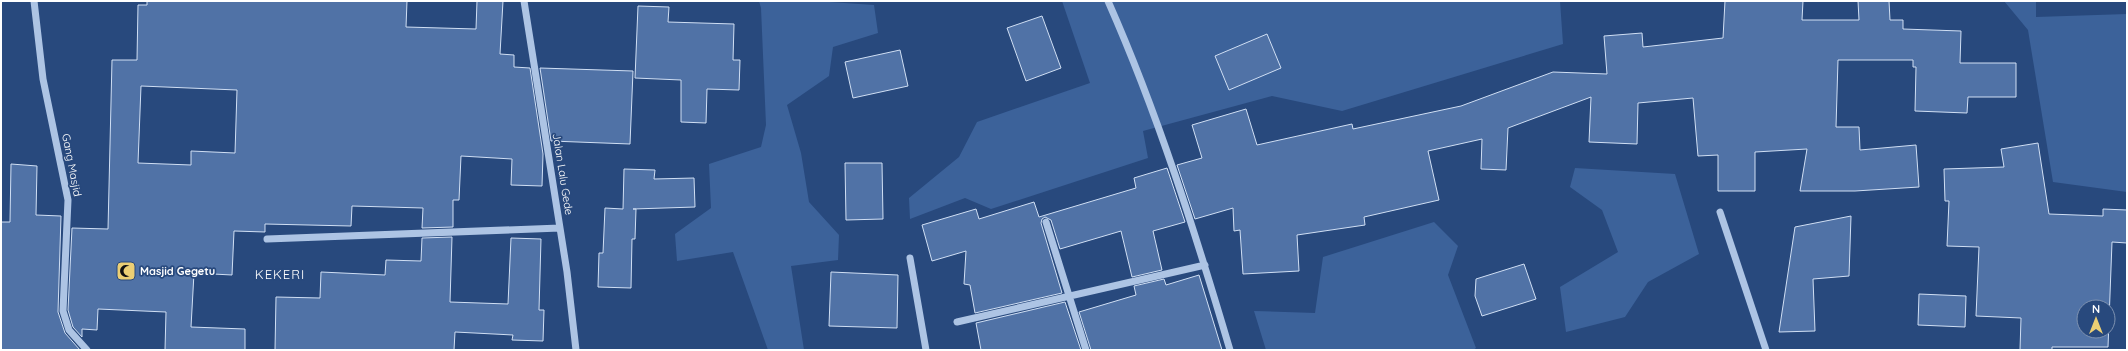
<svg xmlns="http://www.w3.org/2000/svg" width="2128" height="351" font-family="Quicksand,sans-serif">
	<rect width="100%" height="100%" fill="#28497d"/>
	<path fill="#3c629a" d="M759,1h56l59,4 4,28 -45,14 -4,29 -42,29 14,48 8,49 30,33 -1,25 -47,6 13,84h-36l-35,-98 -56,9 -2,-27 36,-26 -2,-44 52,-17 5,-22 -5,-117z
		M1062,1h498l3,43 -221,67 -70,-15 -129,35 5,27 -157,51 -26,-11 -55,21 -1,-21 50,-41 18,-35 113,-39z
		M2004,1h32v16l91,-3v178l-74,-10 -25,-152z
		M1575,168l100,6 24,80 -51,28 -23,35 -59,15 -6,-45 58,-35 -16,-42 -32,-23z
		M1434,222l24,24 -10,29 28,73 -3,2h-207l-12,-39 61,2 8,-56z"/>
	<path fill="#5072a6" stroke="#d0dff4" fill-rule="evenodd" d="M147,1h260l-1,26 70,2 1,-28h26l-3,53 14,1v12l16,1 13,86 -1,32 -31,-1 1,-26 -51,-3 -2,44h-6v27l-31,1 1,-20 -71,-2 -1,20 -86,-2v8l-31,-1 -2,44 -38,-2 -3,54 54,2v21h-80l1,-38 -68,-3 -1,21 -15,-1v8l-9,-10 -5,-17 4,-82 36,1 4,-169h25l1,-55h9zM141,86l96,4 -2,63 -44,-2v14l-53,-2z
		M1725,1h78l-1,19h57l-1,-19h31l1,19h13v9l58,2 -1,32h56v34h-48l-1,16 -52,-2 1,-44h-3v-7h-75l-2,67h23l1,23 56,-5 3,42 -64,4h-55l7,-42 -52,3v39h-37v-36l-20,1 -5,-58 -55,5 -1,41 -48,-2 2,-45 -83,31 -2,42 -25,-1 1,-30 -54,12 11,49 -75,17 1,8 -68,10 2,36 -56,3 -3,-44 -6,1 -1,-23 -38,11 -18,-54 25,-7 -10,-33 54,-16 11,36 95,-21 1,5 108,-23 92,-34 54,2 -3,-38 38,-3 1,14 80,-9z
		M638,6l31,1 -1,15 66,2 -1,36h7l-1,30 -32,-1 -1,34 -25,-1v-42l-46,-2z
		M1042,16l19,52 -35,13 -19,-53z
		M1267,34l14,34 -52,22 -14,-34z
		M900,50l8,36 -55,12 -8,-36z
		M540,68l93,3 -3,73 -79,-3z
		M2038,143l11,71 54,2v-7l24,1v33l-15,-1 -4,105h-56v3h-32l1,-32 -45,-2 3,-69 -32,-1 2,-45h-4l-1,-32 60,-2 -3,-18zM2084,307h24v24h-24z
		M845,163h37l1,56 -37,1z
		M11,164l26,2 -1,49 25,1 -3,96 7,21 15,17h-79v-128h9z
		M1167,168l18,54 -32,9 9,39 -30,7 -11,-46 -61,18 -9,-29 -6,-3 -3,2 -1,4 21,70 -87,20 -5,-28 -6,-1 2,-33 -34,10 -10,-36 54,-16 3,10 55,-17 5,15 97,-29 -2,-10z
		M624,169l31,1 -1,9 40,-1 1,29 -62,2h3l-1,30h-3l-1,49 -33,-1 1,-34h4l2,-45 18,1z
		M1851,216l-2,60 -36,3 2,52 -36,1 16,-105z
		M452,237l-2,65 58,2 3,-66 30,1 -2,71h5l-1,31 -31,-1 1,-5 -58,-3 -1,18h-179l1,-53 44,1 1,-26 64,3 1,-15 35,1 1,-23z
		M1524,264l12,35 -54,17 -7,-20 1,-17z
		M831,272l67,3 -1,53 -68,-2z
		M1199,275l23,75h-131l-12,-38 57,-17 -2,-9 30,-7 2,6z
		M1919,294l47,2 -1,31 -47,-2z
		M1065,302l16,48h-100l-5,-27z"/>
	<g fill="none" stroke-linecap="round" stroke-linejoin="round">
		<path stroke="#adc4e4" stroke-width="7" d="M34,1l9,78 25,121 -5,111 6,19 18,20
			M524,1l43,271 9,78
			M1108,1c50,113 87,231 122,349
			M1720,212l46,138
			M1046,222l40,128
			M267,239l293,-11
			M910,258l16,92
			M957,322l248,-57"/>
	</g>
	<defs>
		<g id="mosque-square" transform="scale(1)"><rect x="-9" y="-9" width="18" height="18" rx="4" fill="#eccf74" stroke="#28497d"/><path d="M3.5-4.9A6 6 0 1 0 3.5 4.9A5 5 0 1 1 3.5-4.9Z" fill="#111"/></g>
	</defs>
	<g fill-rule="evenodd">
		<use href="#mosque-square" x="126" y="271"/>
	</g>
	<g text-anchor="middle" stroke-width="3.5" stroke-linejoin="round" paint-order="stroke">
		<g font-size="11" fill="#fff" stroke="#28497d">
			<text transform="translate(72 165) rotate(79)" y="4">Gang Masjid</text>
			<text transform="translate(563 174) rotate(81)" y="4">Jalan Lalu Gede</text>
		</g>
		<g font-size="11" font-weight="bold" fill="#fff" stroke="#28497d" text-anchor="start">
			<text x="140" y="275">Masjid Gegetu</text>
		</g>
		<g font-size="13" letter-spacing="1" fill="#fff" stroke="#28497d">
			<text x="280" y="279">KEKERI</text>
		</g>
	</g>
	<rect width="2128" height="351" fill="none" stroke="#ffffff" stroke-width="4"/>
	<g transform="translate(2096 319)"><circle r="19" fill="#28497d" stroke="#7e92b1"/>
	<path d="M0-3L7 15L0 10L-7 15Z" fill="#eccf74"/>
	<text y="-6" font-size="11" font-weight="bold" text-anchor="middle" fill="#ffffff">N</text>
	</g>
</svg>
